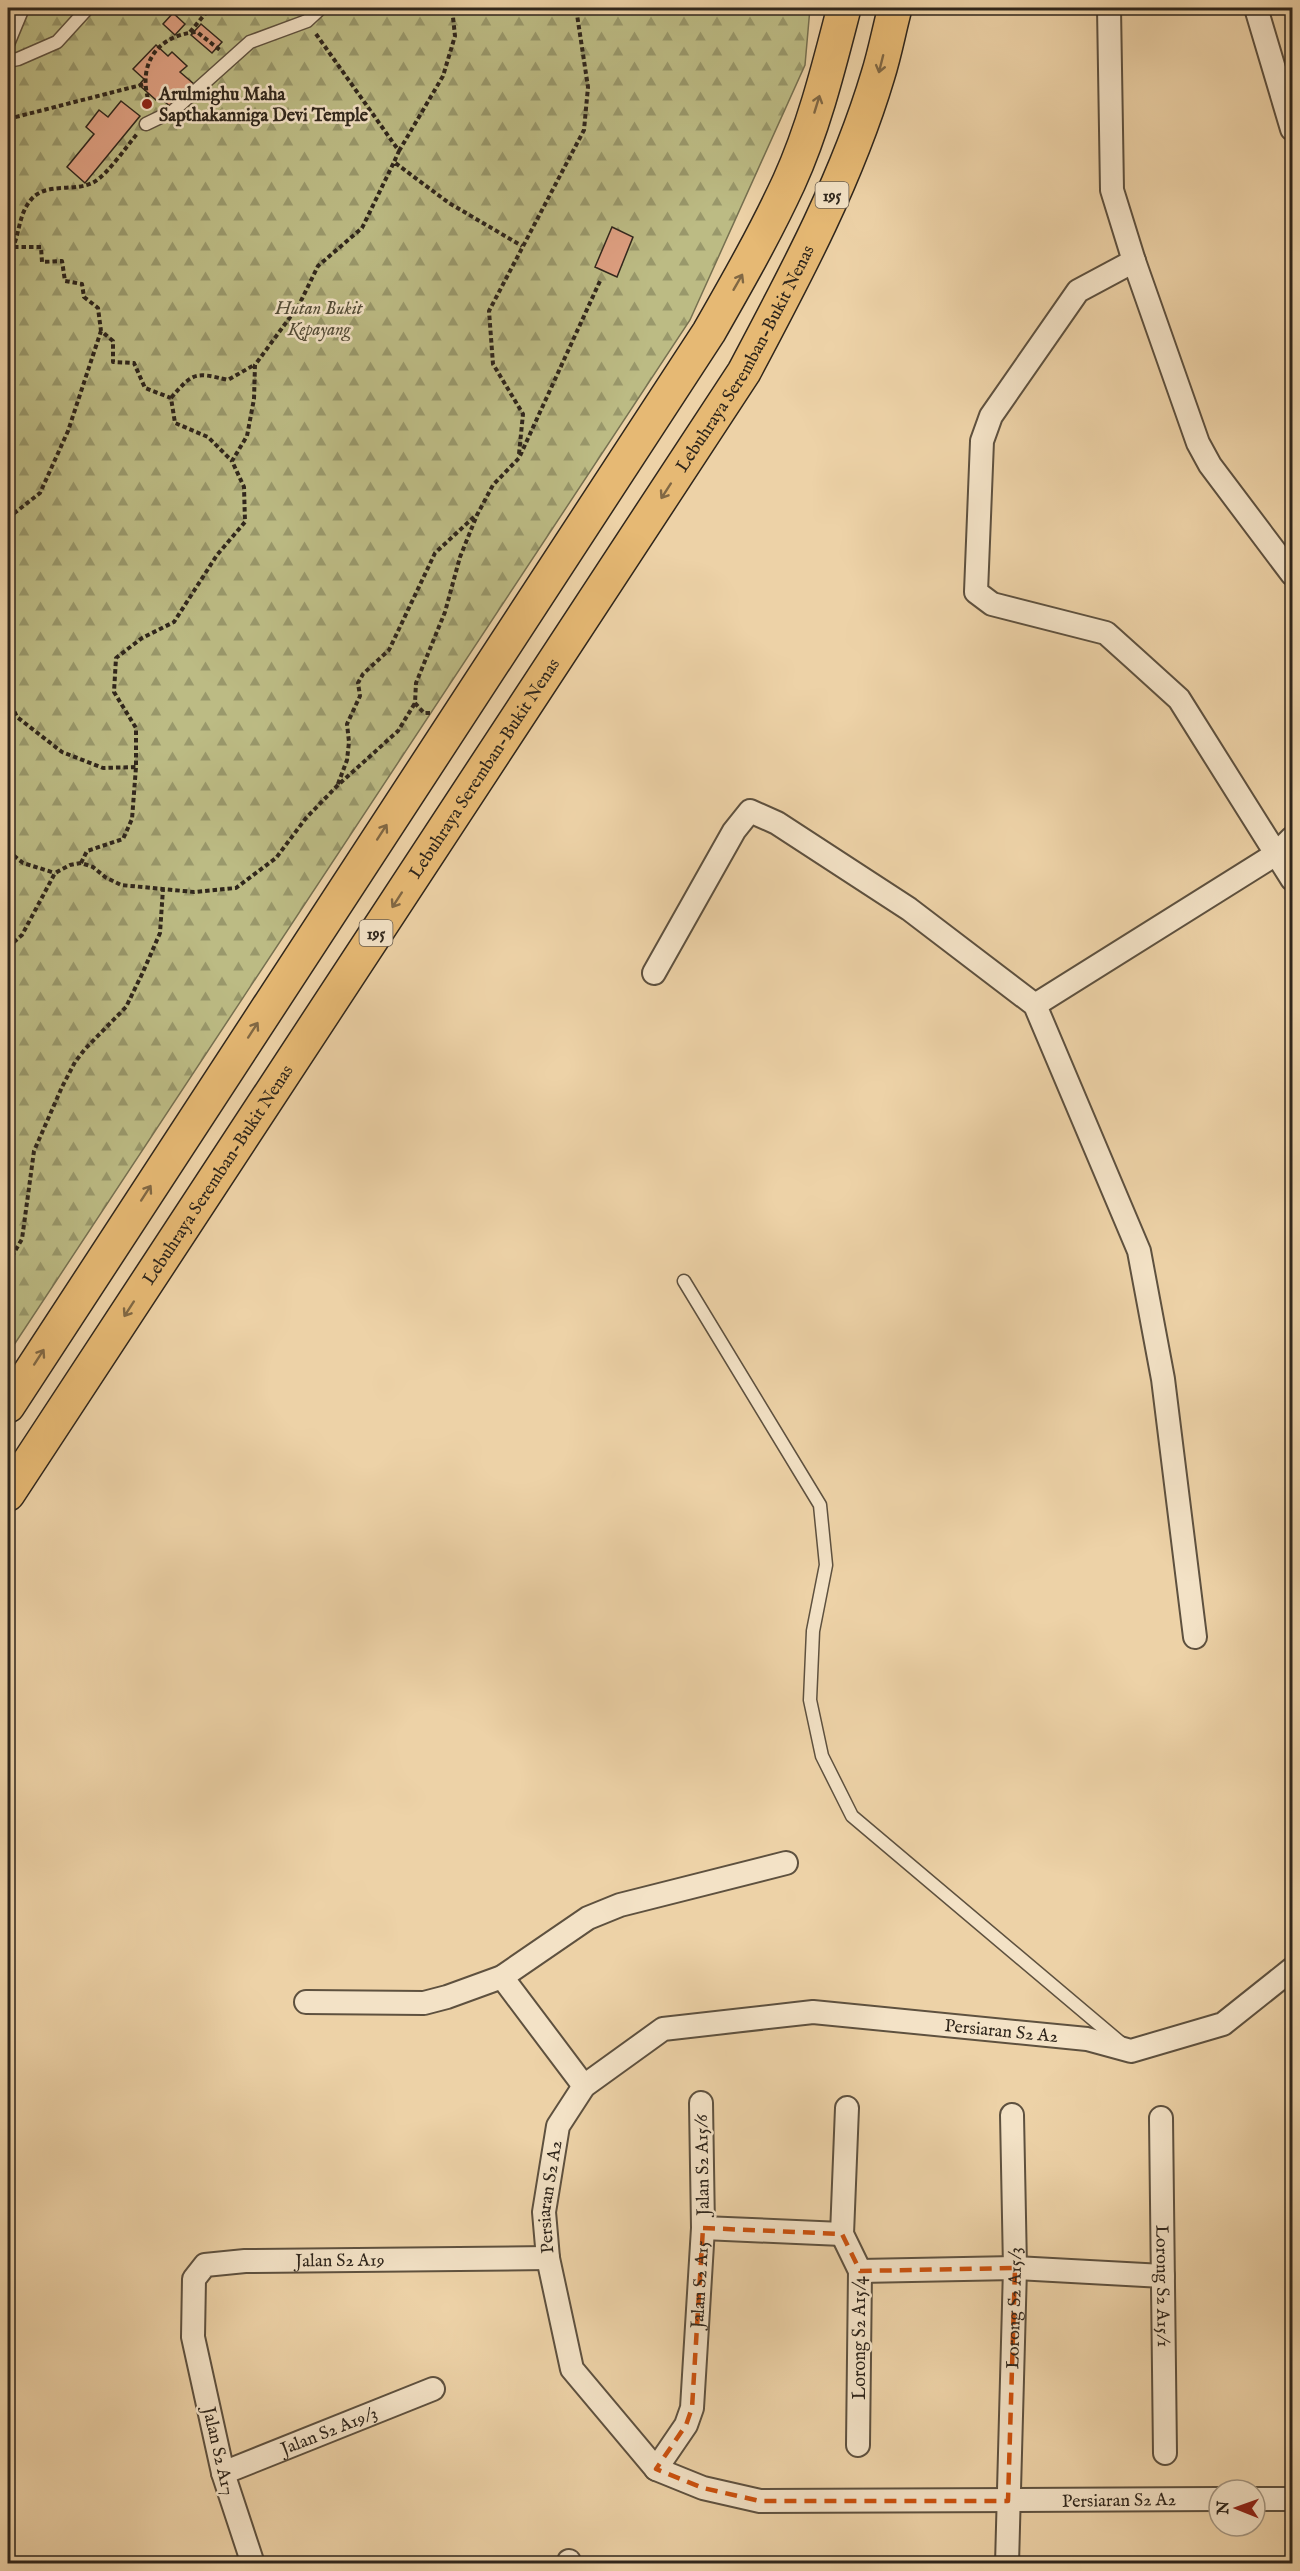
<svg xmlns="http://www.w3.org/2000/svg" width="1300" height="2571" font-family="'IM FELL English',serif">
	<defs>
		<pattern id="forest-firs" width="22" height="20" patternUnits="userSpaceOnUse" patternTransform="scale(1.5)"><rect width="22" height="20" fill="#bcbb84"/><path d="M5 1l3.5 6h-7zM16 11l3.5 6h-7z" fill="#99986b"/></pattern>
	</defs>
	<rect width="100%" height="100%" fill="#edd2a7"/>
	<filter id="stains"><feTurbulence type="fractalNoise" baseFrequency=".00333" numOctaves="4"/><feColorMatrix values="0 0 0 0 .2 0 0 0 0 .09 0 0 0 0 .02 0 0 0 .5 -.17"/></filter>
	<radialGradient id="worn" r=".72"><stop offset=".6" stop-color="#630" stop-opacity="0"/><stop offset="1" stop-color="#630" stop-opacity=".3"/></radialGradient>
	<path fill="url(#forest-firs)" stroke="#767050" stroke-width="1.5" d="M8,8h802l-5,57 -115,255 -682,1034z"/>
	<path fill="#dfa082" stroke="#2f261c" stroke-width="1.5" d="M173,13l12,11 -10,11 -12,-11z
		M201,24l21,18 -10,11 -21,-18z
		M156,45l12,11 4,-4 15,14 -7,6 14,12 -22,24 -13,-11 -3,3 -17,-15 5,-6 -11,-10z
		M121,101l19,15 -55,67 -18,-16 27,-33 -8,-7 13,-17 9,7z
		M612,227l21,10 -16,40 -22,-10z"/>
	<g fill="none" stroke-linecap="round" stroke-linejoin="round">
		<g stroke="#5e513f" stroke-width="15">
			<path id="lane" d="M8,44l15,-36
				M8,61l10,-2 39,-17 31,-34
				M146,124l27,-13 77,-69 57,-21 14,-13
				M684,1281l136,224 6,60 -13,66 -3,69 12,56 30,60 269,227"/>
		</g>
		<g stroke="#5e513f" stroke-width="26">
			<g id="street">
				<path d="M1109,8l3,182 22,71 64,182 12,22 82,109"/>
				<path d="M1256,8l36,121"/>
				<path d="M1134,261l-56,30 -87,125 -9,25 -6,151 16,12 114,29 30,27 43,39 113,180"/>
				<path d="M654,973l80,-142 16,-20 27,12 132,86 126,96 104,246 24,128 32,258"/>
				<path d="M1035,1005l241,-151 16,-16"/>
				<path d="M502,1977l82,109"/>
				<path d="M306,2002l118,1 23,-6 55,-20 86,-59 32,-13 166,-42"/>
				<path d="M847,2108l-5,126 18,37 -2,174"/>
				<path id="s1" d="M1161,2118l4,335"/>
				<path d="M703,2228l139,6"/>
				<path d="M860,2271l155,-3 148,8"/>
				<path id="s2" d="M656,2469l30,-44 6,-17 11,-180 -2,-125"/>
				<path id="s3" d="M223,2473l210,-84"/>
				<path id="s4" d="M1219,2499l-459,2 -57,-13 -47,-19 -84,-100 -24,-111 -4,-46 14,-86 26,-40 79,-57 150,-17 274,27 44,12 92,-27 69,-55"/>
				<path d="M1255,2499h37"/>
				<path id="s5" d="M253,2564l-30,-91 -30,-136 1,-58 11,-14 40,-4 303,-3"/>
				<path d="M568,2564l1,-3"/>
				<path id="s6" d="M1007,2564l8,-296 -3,-153"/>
			</g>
		</g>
		<g stroke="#2f261c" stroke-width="36">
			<g id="highway">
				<path d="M8,1406l701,-1074c28,-49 56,-98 80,-150 25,-55 40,-116 55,-174"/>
				<path id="s7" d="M8,1494l736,-1122c51,-96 103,-193 134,-297 7,-22 11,-45 17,-67"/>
			</g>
		</g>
		<path stroke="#2f261c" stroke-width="4" stroke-dasharray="4.5 3" stroke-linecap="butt" d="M190,32l20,-24
			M316,34l83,117 -5,11 55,41 73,43
			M150,105c-14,-39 6,-70 47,-73l23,18
			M8,119l137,-35
			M399,151l44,-75 12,-40 -3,-28
			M14,247h27l1,15 20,-1 3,20 17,3 2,13 14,11 3,23 12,10v21l21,1 11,25 26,10 4,25 33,14 24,24
			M8,256c12,-16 9,-39 22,-55 14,-20 45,-8 64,-19 14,-8 32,-35 43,-48
			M171,398c22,-26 24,-26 57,-18l26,-15
			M519,454l4,-40 -30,-50 -4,-53 95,-181 4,-43 -12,-79
			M8,518l32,-25 28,-62 33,-100
			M8,698l9,19 45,35 41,16 33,-1
			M430,713h-6l-9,-10 1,-20 29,-71 15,-55 17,-42 16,-30 26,-27 81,-177
			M338,784l9,-24 2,-18 -2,-18 13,-28 -2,-13 5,-9 26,-24 46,-97 40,-37
			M8,851l15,12 32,10
			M81,863l6,-12 36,-12 9,-20 4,-52v-39l-22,-36 2,-34 26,-20 32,-16 43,-67 28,-33 -1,-35 -12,-26 15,-25 7,-37 1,-34 44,-60 19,-39 44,-38 32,-66
			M8,947l14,-12 33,-62 15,-8 11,-2 12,4 12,10 16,8 73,7 42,-4 40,-30 30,-40 32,-33 60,-54 17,-28
			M8,1263l14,-24 12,-88 28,-64 13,-25 10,-13 41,-42 17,-35 17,-39 3,-44"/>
		<use href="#lane" stroke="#f3e2c6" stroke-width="12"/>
		<use href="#street" stroke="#f3e2c6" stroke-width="22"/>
		<use href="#highway" stroke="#e6b974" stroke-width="33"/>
	</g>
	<defs><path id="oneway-shaft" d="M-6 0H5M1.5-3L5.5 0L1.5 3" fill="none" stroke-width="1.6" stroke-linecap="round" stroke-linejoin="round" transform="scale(1.5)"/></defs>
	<g stroke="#816844">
		<use href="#oneway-shaft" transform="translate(881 64) rotate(104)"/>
		<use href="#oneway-shaft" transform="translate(817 104) rotate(-73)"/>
		<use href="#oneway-shaft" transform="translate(738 282) rotate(-60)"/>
		<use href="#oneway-shaft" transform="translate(666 491) rotate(123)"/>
		<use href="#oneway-shaft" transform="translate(382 832) rotate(-57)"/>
		<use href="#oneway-shaft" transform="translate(397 900) rotate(123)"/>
		<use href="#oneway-shaft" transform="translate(253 1030) rotate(-57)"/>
		<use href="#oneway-shaft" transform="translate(146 1193) rotate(-57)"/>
		<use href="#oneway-shaft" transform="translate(129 1309) rotate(123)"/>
		<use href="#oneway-shaft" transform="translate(39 1357) rotate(-57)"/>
	</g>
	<path fill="none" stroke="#cc510e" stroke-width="4.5" stroke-dasharray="12 8" stroke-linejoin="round" d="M703,2228l139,6 18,37 155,-3 -7,233h-248l-57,-13 -47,-19 30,-44 6,-17z"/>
	<circle fill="#8f2418" stroke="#f3e2c6" stroke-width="2" cx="147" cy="104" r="6"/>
	<g text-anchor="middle" stroke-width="5" stroke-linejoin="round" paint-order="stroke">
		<g fill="#f3e2c6" stroke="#6a5e4f" stroke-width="1.5">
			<rect x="815.5" y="182" width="33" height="26" rx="4.5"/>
			<rect x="359.5" y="920" width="33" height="26" rx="4.5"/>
		</g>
		<g font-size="16" font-weight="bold" fill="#2f261c">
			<text x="832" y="201">195</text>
			<text x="376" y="939">195</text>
		</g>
		<g font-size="18" font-weight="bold" fill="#2f261c" stroke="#f3e2c6" text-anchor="start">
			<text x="159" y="100">Arulmighu Maha<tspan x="159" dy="21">Sapthakanniga Devi Temple</tspan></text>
		</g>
		<g font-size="18" font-style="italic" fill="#524b36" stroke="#f3e2c6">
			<text x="319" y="314">Hutan Bukit<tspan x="319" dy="21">Kepayang</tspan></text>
		</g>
		<g font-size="18" fill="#2f261c" stroke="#f3e2c6">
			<text dy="6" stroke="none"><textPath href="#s7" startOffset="1354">Lebuhraya Seremban-Bukit Nenas</textPath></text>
			<text dy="6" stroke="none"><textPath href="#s7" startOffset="868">Lebuhraya Seremban-Bukit Nenas</textPath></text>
			<text dy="6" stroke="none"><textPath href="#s7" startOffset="382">Lebuhraya Seremban-Bukit Nenas</textPath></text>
			<text dy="6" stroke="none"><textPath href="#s4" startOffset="1431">Persiaran S2 A2</textPath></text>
			<text transform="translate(702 2165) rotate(-91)" y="6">Jalan S2 A15/6</text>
			<text dy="6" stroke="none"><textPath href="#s4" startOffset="874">Persiaran S2 A2</textPath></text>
			<text dy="6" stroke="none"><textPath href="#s5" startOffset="446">Jalan S2 A19</textPath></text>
			<text dy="6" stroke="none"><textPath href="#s2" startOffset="195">Jalan S2 A15</textPath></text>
			<text dy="6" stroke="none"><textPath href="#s1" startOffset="168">Lorong S2 A15/1</textPath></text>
			<text dy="6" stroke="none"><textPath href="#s6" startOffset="256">Lorong S2 A15/3</textPath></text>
			<text transform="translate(859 2338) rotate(-90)" y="6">Lorong S2 A15/4</text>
			<text dy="6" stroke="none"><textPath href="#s3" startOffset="114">Jalan S2 A19/3</textPath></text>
			<text transform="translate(219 2451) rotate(77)" y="6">Jalan S2 A17</text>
			<text transform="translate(1119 2500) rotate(-1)" y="6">Persiaran S2 A2</text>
		</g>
	</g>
	<rect width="1300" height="2571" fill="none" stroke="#edd2a7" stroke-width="30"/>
	<rect x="9" y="9" width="1282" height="2553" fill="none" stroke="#2f261c" stroke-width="3"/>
	<rect x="15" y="15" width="1270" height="2541" fill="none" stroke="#2f261c" stroke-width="1.5"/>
	<g transform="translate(1237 2508) rotate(271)"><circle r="28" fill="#f3e2c6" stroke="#a59782" stroke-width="1.5"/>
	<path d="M0-4.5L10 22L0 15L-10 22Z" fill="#8f2418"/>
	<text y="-9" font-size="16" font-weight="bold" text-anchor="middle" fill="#2f261c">N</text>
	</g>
	<rect width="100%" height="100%" filter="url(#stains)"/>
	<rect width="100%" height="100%" fill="url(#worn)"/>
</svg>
